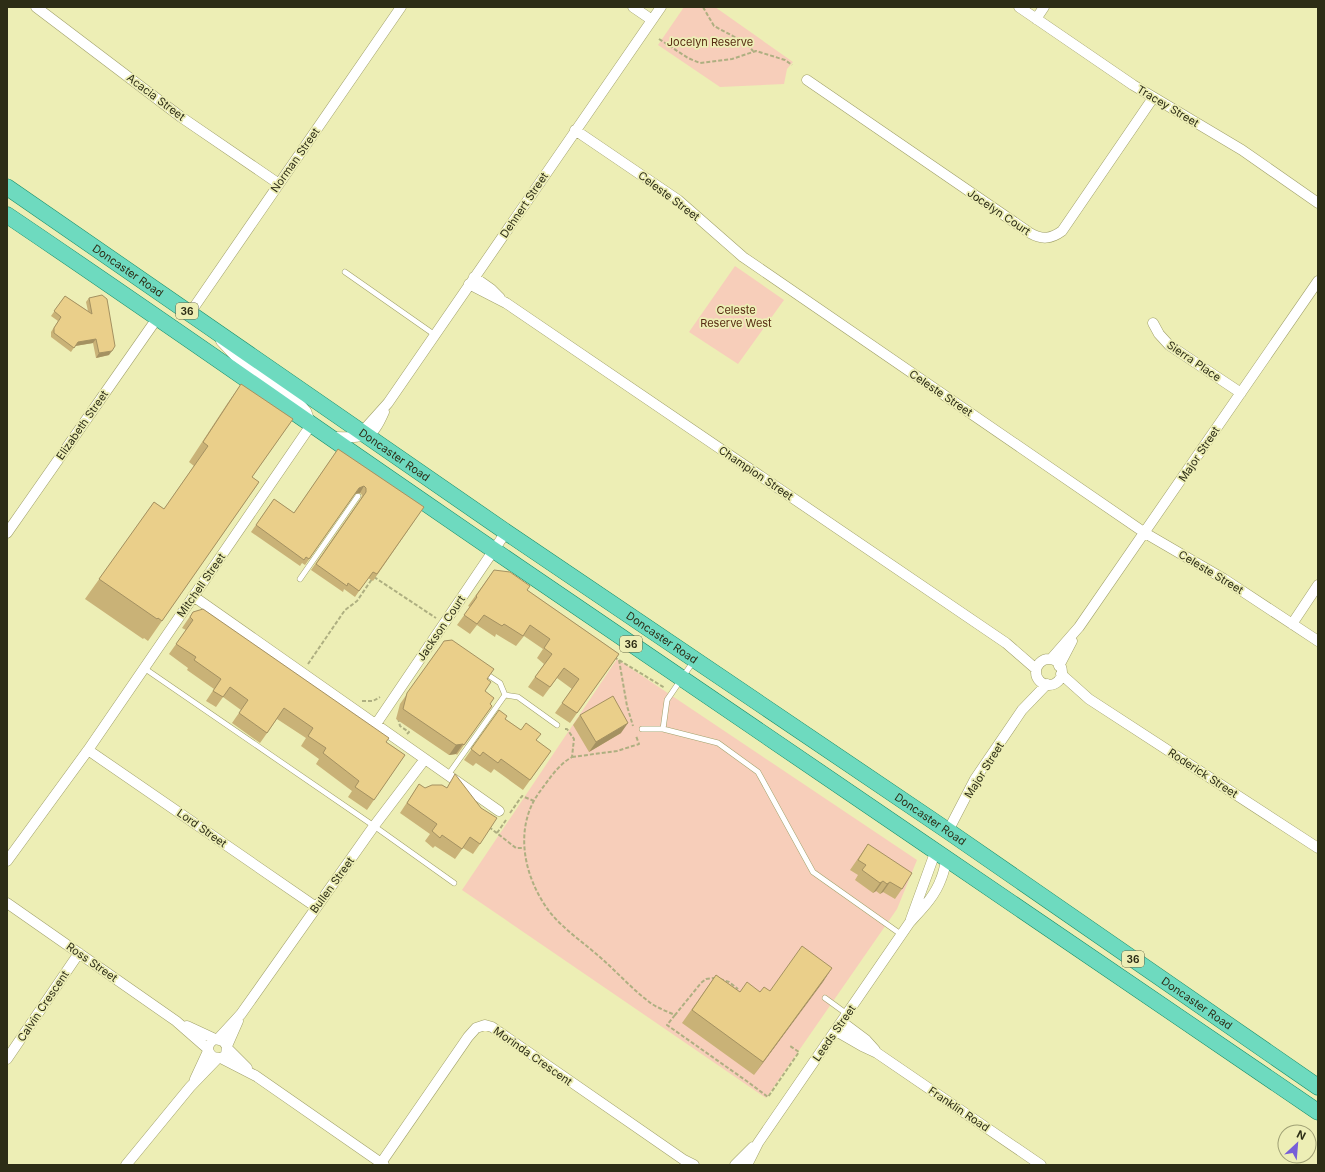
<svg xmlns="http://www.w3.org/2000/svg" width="1325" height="1172" font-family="Inter,sans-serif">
	<rect width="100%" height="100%" fill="#edeeb5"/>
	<path fill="#f7ceba" d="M684,7h31l78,55 -6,7 -3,15 -64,3 -62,-42z
		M735,266l49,34 -46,64 -49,-32z
		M617,659l300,201 -20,49 -131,189 -304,-208z"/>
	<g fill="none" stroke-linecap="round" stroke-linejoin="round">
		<g stroke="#a1a16b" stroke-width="6">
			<path id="service" d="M345,272l90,63
				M300,579l58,-83
				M144,668l230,158 80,57
				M505,695l13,2 39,28
				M642,729h21l55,14 40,29 55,100 89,63
				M663,729l4,-29 26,-38
				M448,775l57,-80 -5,-12 -15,-10
				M825,998l22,16"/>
		</g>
		<g stroke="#a1a16b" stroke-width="11">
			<path id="minor" d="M36,7l145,110 98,67
				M633,7l19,13
				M1019,7l114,78 109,65 76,53
				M1036,19l8,-12
				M807,80l223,153c12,7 21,6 32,-2l91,-133
				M575,130l103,70 65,57 402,276 79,46 94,62
				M474,277l17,12 9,9
				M469,284l37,19 500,340 30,26
				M190,313l211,-306
				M1153,323l6,11 10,11 72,48
				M362,432l26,-29 273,-396
				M331,437c10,0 35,2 42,-6 5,-5 8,-13 11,-19
				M7,533l151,-216
				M193,596l306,215
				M1292,624l26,-39
				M1051,659l28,-32 239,-346
				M1036 672a13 13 0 1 1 26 0a13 13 0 1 1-26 0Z
				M1059,666l13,-25
				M1061,674l28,25 229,149
				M376,724l130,-192
				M88,750l228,157
				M948,831l27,-52 47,-69 25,-26
				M7,861l81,-111 223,-325 -5,-14 -10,-11 -60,-43 -15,-16
				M7,903l169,118 32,28
				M911,919l25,-69
				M842,1022l24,18 9,10
				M187,1026l28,13
				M836,1031l26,15 15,7 164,112
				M218,1039l23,-25 133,-188 51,-67
				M227,1046l11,-25
				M228,1049l19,19
				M221,1058l5,-3 1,-9 -4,-5 -8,-2c-12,6 -7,20 6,19l35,18 128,89
				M7,1059l72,-106
				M195,1079l13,-28
				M381,1163l87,-126 8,-9 9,-3 7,2 192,133 10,5
				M126,1165l64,-78 28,-29
				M735,1165l18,-18
				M747,1165l11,-22 152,-221c12,-13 25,-26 31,-43 3,-7 4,-14 6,-21"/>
		</g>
		<g stroke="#188d69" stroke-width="17">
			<g id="primary">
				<path id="s1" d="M7,187l499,345 442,299 370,256"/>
				<path d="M7,215c172,116 341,236 513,353 266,182 532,362 798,544"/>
			</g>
		</g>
		<path stroke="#aeaf81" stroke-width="2" stroke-dasharray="4 2" stroke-linecap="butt" d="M703,7l11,19 32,17 7,8
			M659,39l29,19 12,5 32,-4 24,-8 29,9 7,5
			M374,577l62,41
			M614,657l51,31
			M619,660l8,46 6,20
			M308,664l37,-54 12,-9 15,-22
			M362,701h11l7,-4
			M398,718l2,8 9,6 -2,2
			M565,729h2l7,10 -2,18c-14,8 -22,21 -31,33 -28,36 -18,86 8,121 14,18 35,32 52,47 16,14 30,30 47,43 7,6 18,10 27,14l26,-32 5,-4 9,-1
			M572,757l45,-6 22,-7 -3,-8
			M510,813l12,-17 12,5
			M489,827l27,21h8
			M497,833l9,-13
			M720,979l9,3 9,7
			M675,1015l-8,10 81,57 20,15 31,-45 -9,-6"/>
		<use href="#service" stroke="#fff" stroke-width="5"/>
		<use href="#minor" stroke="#fff" stroke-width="10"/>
		<use href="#primary" stroke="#6edabf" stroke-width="16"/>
	</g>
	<path fill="#c9b277" d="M65,296l23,15 -2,-9 3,-4 20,57 -13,3 -3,-15 -18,3 -4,6 -20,-15v-5l7,-11 -7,-5z
		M241,384l52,35 -41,58 7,5 -111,159 -4,-3 -1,1 -58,-40 69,-97 10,7 30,-43 -5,-4 38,-58z
		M338,449l86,58 -51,74 -5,-3 -13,19 -11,-8 -1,3 -32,-22 50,-72 1,-3 -2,-2 -5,1 -50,71 -3,-2 -2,3 -49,-34 23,-33 20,14z
		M494,570l33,20 92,64 -49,69 -15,-10 17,-24 -15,-11 -14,19 -15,-10 16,-23 -7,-6 6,-9 -19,-13 -8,10 -20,-12 -1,3 -18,-12 -7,9 -13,-9 13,-18 -2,-1z
		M193,612l212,143 -38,55 -19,-13 4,-6 -36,-27 3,-5 -18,-13 5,-8 -29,-19 -17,24 -28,-20 9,-13 -18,-13 -7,10 -10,-6 8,-12 -27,-19 1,-2 -19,-14 17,-24 -4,-2z
		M440,647l47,32 -2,12 5,13 2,2 -35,49 -1,-1 -7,1 -53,-36 4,-15z
		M499,710l6,9 46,32 -28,39 -29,-21 -3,4 -15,-10 -3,3 -9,-6z
		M580,715l41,18 -32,19 -16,-27z
		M419,784l61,60 -7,10 -10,-6 -8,11 -20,-13 -2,2 -8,-7 5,-7 -30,-21z
		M868,844l34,45 -7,10 -12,-7 -3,2 -4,-3 -3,2 -18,-13 3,-5 -8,-5z
		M832,968l-78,107 -72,-52 34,-48 24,17h20l10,-1z"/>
	<path fill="#a49161" d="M96,339l-3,4 -18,3 3,-4z
		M112,351l-3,4 -13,3 3,-5z
		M364,486l-4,7 -5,1 4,-6z
		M628,723l-7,10 -32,19 7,-10z
		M463,744l-7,10 -7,1 7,-10z
		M883,881l-7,10 -3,2 7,-10z
		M890,882l-7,10 -3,2 7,-10z
		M832,968l-9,14 -69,93 9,-13z"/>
	<path fill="#eacf8a" stroke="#a49161" d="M102,295l5,4 8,47 -3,5 -13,2 -3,-14 -18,3 -4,6 -20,-15v-5l7,-11 -7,-6 11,-15 27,18 -3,-16z
		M241,384l52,35 -41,58 7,5 -97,139 -4,-3 -1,1 -58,-40 55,-77 10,7 44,-63 -5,-4z
		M338,449l86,58 -47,67 -4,-2 -14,19 -11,-8 -1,3 -31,-22 50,-72v-4l-2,-2 -5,2 -50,71 -3,-2 -2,3 -48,-35 18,-26 20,14z
		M494,570l16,2 20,14 -3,4 92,64 -42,59 -15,-10 17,-24 -15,-11 -14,19 -15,-10 17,-23 -8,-6 6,-9 -20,-14 -7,11 -19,-12 -2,2 -18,-11 -7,9 -13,-9 13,-18 -1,-1z
		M203,609l186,129 -3,4 19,13 -31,45 -19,-13 4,-6 -36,-28 3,-5 -18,-12 5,-8 -29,-20 -17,25 -28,-20 9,-13 -18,-13 -7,10 -10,-6 8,-12 -27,-19 2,-3 -20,-13 17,-24 -3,-3 3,-5z
		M452,640l42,29 -7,10 4,3 -6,9 9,7 -4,6 2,2 -28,39 -1,-1 -7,1 -53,-36 4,-16 33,-46 4,-6z
		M613,696l15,27 -32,19 -16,-27z
		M499,710l8,6 -2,3 16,11 5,-7 15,11 -5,6 15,11 -21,29 -29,-21 -3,4 -15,-11 -3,4 -9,-7z
		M455,774l26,34 16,10 -17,26 -10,-7 -8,12 -20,-14 -2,3 -8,-7 5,-7 -30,-21 12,-19 6,4 7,-3h10l5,3z
		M868,844l44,29 -10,16 -12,-7 -3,2 -4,-3 -3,2 -18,-13 4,-5 -8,-5z
		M802,946l30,22 -69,94 -71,-52 24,-35 24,17 7,-10 13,10 4,-5 6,4z"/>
	<g text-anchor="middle" stroke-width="3.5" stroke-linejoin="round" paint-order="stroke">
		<g fill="#edeeb5" stroke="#676746" stroke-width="1">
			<rect x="176" y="303" width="22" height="16" rx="3"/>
			<rect x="620" y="636" width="22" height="16" rx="3"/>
			<rect x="1122" y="951" width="22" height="16" rx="3"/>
		</g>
		<g font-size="10" font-weight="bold" fill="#2d2d16">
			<text x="187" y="315">36</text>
			<text x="631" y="648">36</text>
			<text x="1133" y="963">36</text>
		</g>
		<g font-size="11" fill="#582d13" stroke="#edeeb5">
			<text x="710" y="46">Jocelyn Reserve</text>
			<text x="736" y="314">Celeste<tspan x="736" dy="13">Reserve West</tspan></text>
		</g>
		<g font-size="11" fill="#2d2d16" stroke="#edeeb5">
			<text transform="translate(156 97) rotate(37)" y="4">Acacia Street</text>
			<text transform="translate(1168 106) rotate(31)" y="4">Tracey Street</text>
			<text transform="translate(295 160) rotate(-55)" y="4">Norman Street</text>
			<text transform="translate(669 196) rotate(37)" y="4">Celeste Street</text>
			<text transform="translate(524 205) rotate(-56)" y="4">Dehnert Street</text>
			<text transform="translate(999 212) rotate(34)" y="4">Jocelyn Court</text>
			<text dy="4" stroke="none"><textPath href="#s1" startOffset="147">Doncaster Road</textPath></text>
			<text transform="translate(1194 361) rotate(34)" y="4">Sierra Place</text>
			<text transform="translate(941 393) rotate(34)" y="4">Celeste Street</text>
			<text transform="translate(82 425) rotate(-55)" y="4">Elizabeth Street</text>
			<text transform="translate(1199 454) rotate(-56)" y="4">Major Street</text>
			<text dy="4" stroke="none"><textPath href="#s1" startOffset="471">Doncaster Road</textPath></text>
			<text transform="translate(756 473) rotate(34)" y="4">Champion Street</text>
			<text transform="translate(1211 572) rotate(31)" y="4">Celeste Street</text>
			<text transform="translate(201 585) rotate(-55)" y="4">Mitchell Street</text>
			<text transform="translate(441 628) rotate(-56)" y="4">Jackson Court</text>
			<text dy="4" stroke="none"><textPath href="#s1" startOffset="795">Doncaster Road</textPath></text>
			<text transform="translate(984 770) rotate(-58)" y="4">Major Street</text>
			<text transform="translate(1203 773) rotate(33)" y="4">Roderick Street</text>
			<text dy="4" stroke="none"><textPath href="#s1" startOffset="1119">Doncaster Road</textPath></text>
			<text transform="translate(202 828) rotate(35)" y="4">Lord Street</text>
			<text transform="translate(332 885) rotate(-54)" y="4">Bullen Street</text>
			<text transform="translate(92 962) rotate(35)" y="4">Ross Street</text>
			<text dy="4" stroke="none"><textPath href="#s1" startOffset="1443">Doncaster Road</textPath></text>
			<text transform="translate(43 1006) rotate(-56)" y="4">Calvin Crescent</text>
			<text transform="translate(834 1033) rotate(-55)" y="4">Leeds Street</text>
			<text transform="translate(533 1056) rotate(35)" y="4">Morinda Crescent</text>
			<text transform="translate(959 1109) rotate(34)" y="4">Franklin Road</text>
		</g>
	</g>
	<rect width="1325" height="1172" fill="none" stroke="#2d2d16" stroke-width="16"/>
	<g transform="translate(1297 1144) rotate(26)"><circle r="19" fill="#edeeb5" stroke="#a0a175"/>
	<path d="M0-3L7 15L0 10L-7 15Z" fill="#775ed8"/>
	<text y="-6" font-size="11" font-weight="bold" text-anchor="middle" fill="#2d2d16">N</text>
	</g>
</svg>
